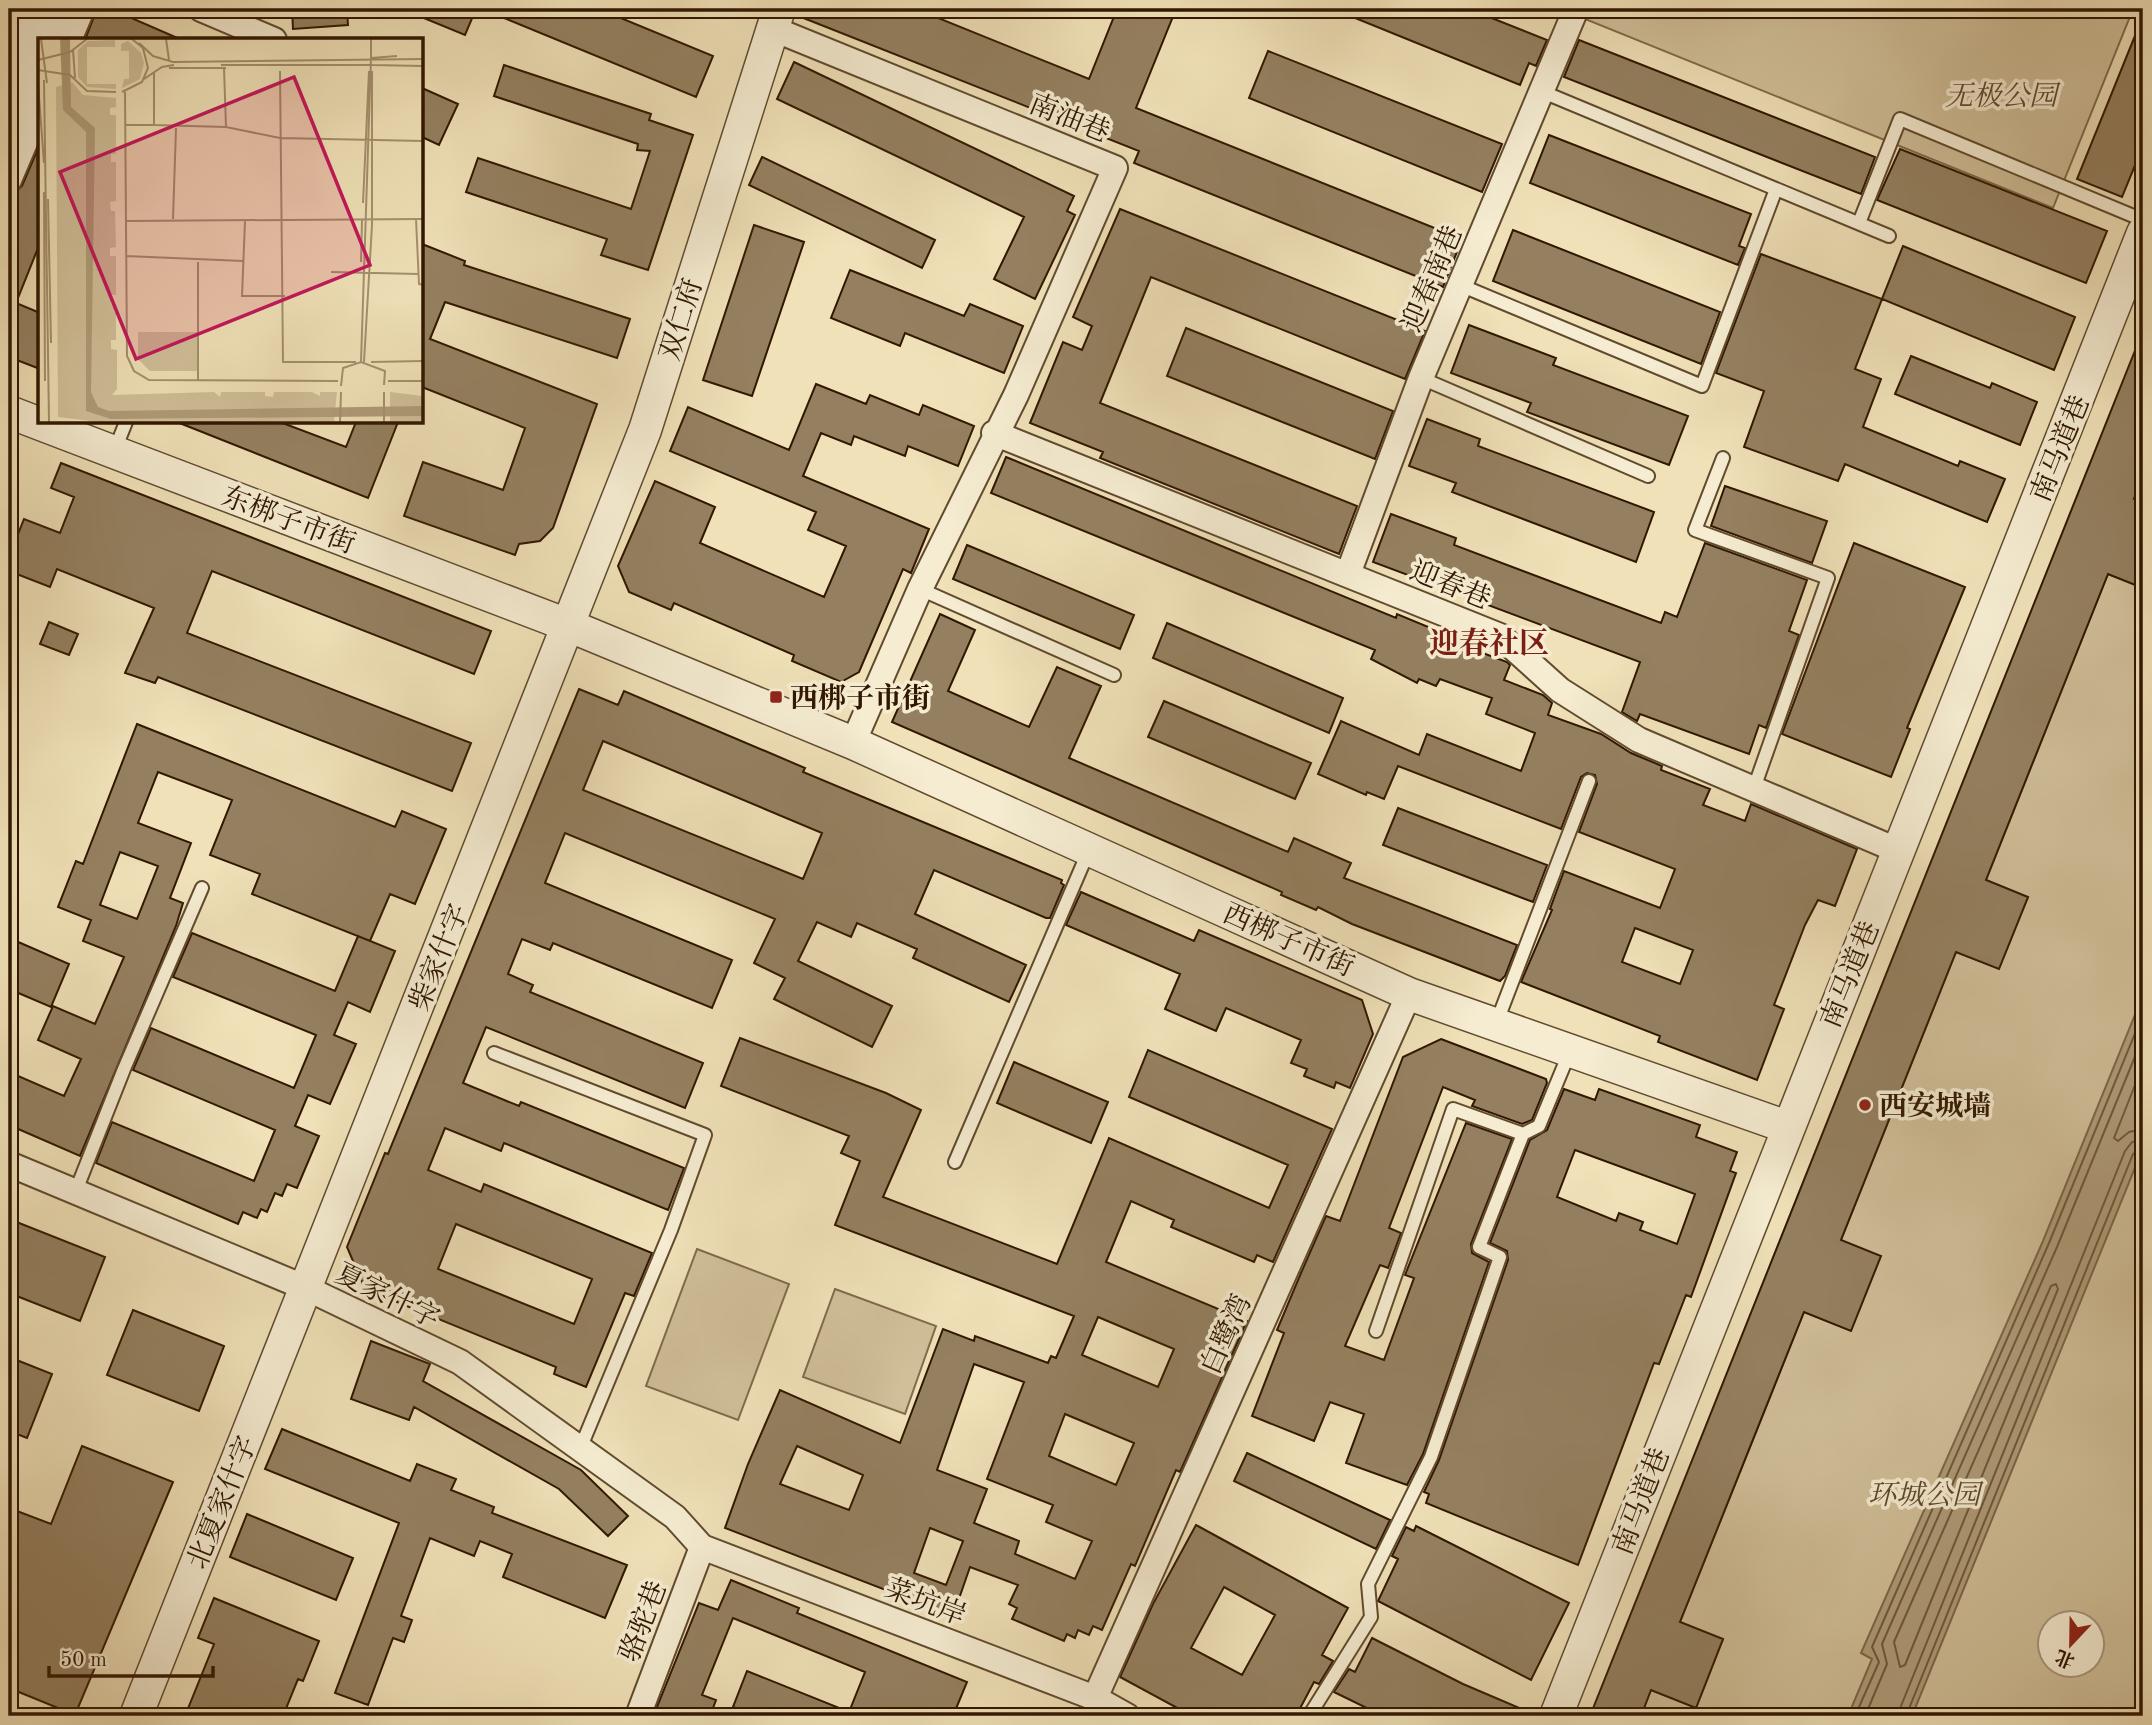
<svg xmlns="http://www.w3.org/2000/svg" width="2152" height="1725" font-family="'Old Standard TT','Noto Serif SC',serif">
	<rect width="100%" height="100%" fill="#f0e1b8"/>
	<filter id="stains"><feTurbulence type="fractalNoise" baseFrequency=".00286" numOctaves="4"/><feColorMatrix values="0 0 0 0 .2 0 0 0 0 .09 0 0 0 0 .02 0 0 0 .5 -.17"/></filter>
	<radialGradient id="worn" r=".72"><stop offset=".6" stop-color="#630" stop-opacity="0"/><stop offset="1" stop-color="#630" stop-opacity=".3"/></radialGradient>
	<path fill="#d0bf99" stroke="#806b4c" stroke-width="2" fill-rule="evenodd" d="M1589,9h544l-80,199 -468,-189z
		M2108,574l35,14v1128h-502l10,-26 45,18 27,-69 -43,-17 124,-310 46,18 -9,-90 115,-288 43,16 29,-71 -42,-17zM2050,1624h42v42h-42z
		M697,1249l92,35 -51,136 -92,-34z
		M835,1289l101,37 -31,88 -102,-37z"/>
	<path fill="#af9c79" stroke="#7d6749" stroke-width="2" d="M2143,995v153l-231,568h-64l24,-57 -11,-6 182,-412z"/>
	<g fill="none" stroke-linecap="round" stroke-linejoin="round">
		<path stroke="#705a3c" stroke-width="2" d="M2143,1065l-29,73 4,3 11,-9 14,-3
			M2056,1284l2,5 -153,376 -5,2 -6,-25 157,-356z
			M1855,1716l24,-54 -7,-15 177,-404 94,-229
			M1865,1716l22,-52 -5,-20 175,-397 86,-210
			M1897,1716l228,-565 7,-9 11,-2
			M1906,1716l227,-562 10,-5"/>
	</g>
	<path fill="#948060" stroke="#311700" stroke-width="2" fill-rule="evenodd" d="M97,9h35l-3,8 53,23h-97z
		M292,9h55l1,16 -55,4z
		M402,9h74l-11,26z
		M482,9h117l114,47 -17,41z
		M797,9h119l173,70 28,-70h59l-40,99 326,131 -19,48 -309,-124 5,-12 -343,-136z
		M1333,9h136l78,31 -11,26 -7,-3 -9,22z
		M2143,16v130l-21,51 -45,-18z
		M1579,40l296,117 -14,37 -297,-117z
		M1268,51l234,93 -20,48 -233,-94z
		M794,62l280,134 -7,15 8,4 -40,84 -41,-20 30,-62 -247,-118z
		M504,65l147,49 -2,6 44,15 -45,135 -47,-15 6,-16 -141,-47 12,-34 153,51 19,-58 -13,-1 1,-6 -144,-48z
		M422,88l36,16 -19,41 -17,-8z
		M1549,135l202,79 -12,32 6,2 -7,17 -208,-82z
		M40,144v99l-24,60 24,10v56l-31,-12v-160l13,-11z
		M1900,149l207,82 -21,52 -209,-83z
		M762,157l173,83 -13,28 -173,-83z
		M1120,209l305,122 -20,48 -254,-102 -51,126 257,103 -18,48 -239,-96 3,-6 -73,-29 33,-81 19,8 10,-24 -19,-9z
		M754,225l50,17 -52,154 -49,-16z
		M1513,230l207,82 -19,52 -208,-83z
		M422,244l43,17 -1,4 166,54 -13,39 -172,-56 -15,37 167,65 -44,124 -13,13 -21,3 -4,11 -111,-39 19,-54 80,28 22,-62 -103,-41z
		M1903,246l172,71 -21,53 -172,-71z
		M1761,254l121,45 -27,70 26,10 -18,48 95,39 2,-5 45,18 -18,43 -142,-58 -7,17 -94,-34 20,-56 -48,-18z
		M850,270l114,46 6,-12 53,22 -19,47 -99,-40 -5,13 -69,-28z
		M1469,325l87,33 -3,7 135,51 -19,49 -142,-53 4,-9 -80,-30z
		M1186,328l207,83 -18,48 -208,-83z
		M2142,333l1,142 -9,24 9,3v86l-35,-14 -122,306 42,17 -29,72 -43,-17 -115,288 40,16 -30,75 -47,-19 -124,310 43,17 -27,69 -45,-18 -10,26h-51z
		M1911,356l79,32 2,-5 45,19 -17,43 -125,-51z
		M816,384l50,20 4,-9 49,20 4,-10 51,21 -16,40 -50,-20 -3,10 -51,-20 -3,9 -30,-12 -18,43 126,53 -18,44 -8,-4 -44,103 -18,10 -49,-21 2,-6 -120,-52 -3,7 -42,-18 -11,-26 37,-85 60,26 -15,36 124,54 22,-51 -38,-16 8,-18 -146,-61 18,-44 101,43z
		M1427,419l53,20 -2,7 176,66 -18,50 -184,-70 4,-9 -47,-17z
		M177,422h103l66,25 10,-25h42l-30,76z
		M1006,457l390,161 1,-4 53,22 -2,4 59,22 3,3 -6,15 39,15 9,8 -4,12 53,19 30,19 31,13 -1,4 49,19 -7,16 42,16 6,-17 106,45 -22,57 -17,-6 -13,25 -31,80 10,4 -27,71 -99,-38 2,-6 -139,-54 31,-72 -2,-1 14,-38 96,37 15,-39 -96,-37 18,-48 -2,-9 -8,-2 -6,4 -20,52 -163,-63 -14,33 -17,-7 -1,3 -48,-21 23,-53 78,34 8,-21 94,37 14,-38 -49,-19 6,-16 -52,-19 -4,7 -17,-7 -2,4 -46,-24 4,-9 -384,-157zM1635,928l58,22 -13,34 -58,-22z
		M61,463l430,168 -17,43 -262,-103 -25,62 284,110 -19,48 -294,-114 -3,6 -30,-10 29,-65 -97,-39 -7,18 -41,-16v-14l15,-38 36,14 14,-36 -23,-9z
		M1725,486l102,35 -15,42 -101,-37z
		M1391,514l65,24 -2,7 207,78 4,-11 12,5 28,-74 102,37 -18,51 10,4 -33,93 -7,-3 -10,29 -109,-40 -3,7 -15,-9 18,-50 -267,-100z
		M1854,543l111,44 -58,141 3,1 -19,48 -109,-43z
		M967,545l167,70 -14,34 -167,-70z
		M940,614l35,16 -27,61 81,36 28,-60 44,19 -32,72 219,94 6,-14 57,25 -7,15 173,67 -12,31 -5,5 -148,-57 -34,-17 -2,3 -35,-15 1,-3 -390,-170z
		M49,622l29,12 -9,21 -29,-11z
		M1167,623l176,75 -14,35 -176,-75z
		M579,689l39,16 6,-14 181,77 -2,4 259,108 -1,3 3,2 -14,33h-4l-112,-48 -19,44 111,51 -17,37 -96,-44 4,-9 -60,-26 -6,14 -34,-15 -19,39 94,45 -20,41 -98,-48 11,-21 -31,-15 21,-44 -210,-86 -20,50 187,77 -20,48 -159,-65 -3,7 -28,-11 -14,35 25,11 -3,7 173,71 -18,45 -199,-81 -23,56 56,23 2,-4 163,66 -16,42 -164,-67 -3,8 -56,-23 -17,42 53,22 3,-8 168,69 -18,43 -9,-3 -39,94 -32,-13 2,-7 -191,-78 -18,-42 38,-94 3,1zM603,741l219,92 -19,46 -220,-89zM456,1224l136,55 -18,45 -136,-55z
		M1164,701l147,62 -16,36 -147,-62z
		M137,724l258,103 7,-16 44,18 -31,75 -25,-10 -20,47 -118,-47 8,-20 -50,-19 22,-55 -74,-28 -20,51 53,20 -21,55 13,5 -7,23 -96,230 -71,-31v-53l55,24 17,-37 -43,-19 15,-34 42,18 29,-67 -41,-16 8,-21 -33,-13 18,-46 7,3zM120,852l38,14 -21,53 -37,-14z
		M1398,808l149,57 -14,37 -150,-57z
		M1081,892l113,49 5,-11 163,70 11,34 -23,54 -14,-6 -2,6 -30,-12 3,-7 -16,-6 10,-23 -75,-32 -10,23 -51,-22 15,-35 -114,-49z
		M192,933l143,58 23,-55 37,15 -25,61 -22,-10 -14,33 22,9 -26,60 -22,-9 -13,31 24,10 -22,52 -10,-4 -5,12 -7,-3 -8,19 -6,-3 -4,9 -14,-6 -5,12 -142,-61 16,-41 142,59 21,-51 -142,-60 18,-42 143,60 22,-53 -143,-58z
		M9,938l60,26 -18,43 -42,-18z
		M740,1038l146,55 35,17 -38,87 174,67 52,-126 160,70 19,-43 -159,-68 19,-47 184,79 -59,133 -16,-7 -3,7 -83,-35 3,-7 -43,-19 -25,61 141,59 -67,151 -4,-2 -41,96 -4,-2 -29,66 -9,-4 -4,9 -11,-5 -3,8 -8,-4 -3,7 -52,-22 5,-11 -8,-4 9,-19 -48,-18 -17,49 -228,-88 23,-64 32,-74 120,53 43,-114 31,12 1,-5 73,27 3,-7 5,2 18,-42 -239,-91 25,-64 -19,-8 8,-17 -128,-50zM1098,1317l76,32 -16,38 -76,-32zM974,1364l50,18 -37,97 66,26 -7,17 46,19 -17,38 -60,-25 4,-13 -45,-18 13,-34 -50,-19zM1065,1414l69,29 -18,42 -67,-29zM797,1446l66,29 -14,35 -69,-26zM930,1528l33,13 -17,44 -32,-12z
		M1441,1039l105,40 1,4 -15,37 -10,4 -50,-18 3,-6 -32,-13 -54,141 12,5 -13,35 -8,-3 -35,81 39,14 30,-82 -9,-3 61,-152 46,16 -41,105 1,9 17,9 -66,192 -16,31 -61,-22 18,-49 -34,-12 -16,39 -62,-25 32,-83 -7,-3 24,-57 25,-57 14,5 63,-164z
		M1014,1062l94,40 -17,41 -94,-40z
		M1564,1089l31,11 4,-11 101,36 -4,12 41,15 -7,19 6,2 -45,124 -5,-2 -27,69 -5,-1 -76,202 -152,-62 3,-9 -5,-2 15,-32 69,-200 -1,-9 -17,-8 40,-103 17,-10zM1575,1150l120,44 -18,50 -37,-14 3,-8 -24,-9 -3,8 -59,-24z
		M9,1219l96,38 -25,64 -71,-28z
		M133,1310l91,36 -25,65 -92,-36z
		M371,1341l59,23 -7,17 158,89 47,46 -20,20 -49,-47 -145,-82 -5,13 -58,-21z
		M9,1357l43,17 -25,64 -18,-7z
		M282,1429l128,52 7,-17 39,15 -5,11 43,17 -2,6 135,52 -22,53 -102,-41 9,-23 -32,-13 -6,15 -44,-18 -29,78 11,4 -8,22 -11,-4 -25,67 -33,-12 64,-170 -134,-54z
		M82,1446l91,36 -98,233 -66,-27v-180l42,16z
		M1247,1453l143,67 -14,29 -142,-68z
		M247,1514l106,44 -17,42 -106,-43z
		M1196,1525l152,83 -26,47 11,6 -14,23 -5,-2 -18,34h-104l-72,-39 33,-73zM1224,1587l51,28 -33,60 -51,-27z
		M1416,1526l153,77 -38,77 -153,-79 20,-42 -6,-3 14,-29 8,4z
		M731,1580l68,28 -2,5 170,69 -14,34h-197l-23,-9 14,-36 102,41 16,-40 -132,-54 -31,77 14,5 -6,16h-45l-10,-4 44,-109 19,7z
		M214,1598l105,43 -16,40 -5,-2 -15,37h-98l29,-72 -16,-6z
		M1372,1638l91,46 75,32h-155l-49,-24 15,-23 6,3z"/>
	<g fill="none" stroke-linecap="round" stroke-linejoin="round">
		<g stroke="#614a2e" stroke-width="16">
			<path id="service" d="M1543,92l346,144
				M1859,223l41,-104 243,101
				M1460,285l242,101 74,-197
				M1421,378l227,98
				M114,452l12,-30
				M1723,458l-28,72 133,48 -75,213
				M920,589l194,86
				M1496,1024l93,-243
				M494,1053l211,82 -34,95 -91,219
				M1523,1134l16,-8 31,-75
				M955,1162l134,-312
				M75,1193l49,-124 78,-181
				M1309,1716l62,-99 -3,-33 63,-127 69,-200 -21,-10 44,-113 -70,-25 -77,222"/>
		</g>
		<g stroke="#614a2e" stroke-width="28">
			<path id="minor" d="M201,9l73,31
				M771,28l344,140 -99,227 -96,194 -67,154
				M69,40l13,-31
				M9,180l31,-73
				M994,433l506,203 60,54 79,50 260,111
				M1348,574l73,-196 155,-369
				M9,1164l297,124 154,74 215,155 27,30 393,151 32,18
				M1095,1698l314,-704
				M638,1716l64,-169"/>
		</g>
		<g stroke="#614a2e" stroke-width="35">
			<path id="tertiary" d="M9,412l561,214 283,117 556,251 378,133
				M136,1716l509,-1286 134,-421
				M1556,1716l587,-1483"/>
		</g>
		<g stroke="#311700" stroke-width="38">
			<path id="secondary" d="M42,40l14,-31
				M9,51l18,-42
				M9,117l31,-73"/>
		</g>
		<use href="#service" stroke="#f5ecd1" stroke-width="12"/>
		<use href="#minor" stroke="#f5ecd1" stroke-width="24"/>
		<use href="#tertiary" stroke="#f5ecd1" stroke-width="32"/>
		<use href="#secondary" stroke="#f5ecd1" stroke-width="35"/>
	</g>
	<g fill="#8f2418" stroke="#f5ecd1" stroke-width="2.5">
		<rect x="769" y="690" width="14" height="14" rx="3.5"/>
		<circle cx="1865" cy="1105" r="7"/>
	</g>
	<g text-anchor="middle" stroke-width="7" stroke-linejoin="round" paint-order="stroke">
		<g font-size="28" font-style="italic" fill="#61492e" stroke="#f5ecd1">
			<text x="2001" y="105">无极公园</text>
			<text x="1924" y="1504">环城公园</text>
		</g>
		<g font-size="28" fill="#311700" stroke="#f5ecd1">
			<text transform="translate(1070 117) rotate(22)" y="10">南油巷</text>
			<text transform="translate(1431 278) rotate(-67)" y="10">迎春南巷</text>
			<text transform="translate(680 319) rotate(-73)" y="10">双仁府</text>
			<text transform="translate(2059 448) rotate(-68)" y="10">南马道巷</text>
			<text transform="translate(289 519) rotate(21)" y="10">东梆子市街</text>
			<text transform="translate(1451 584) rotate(22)" y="10">迎春巷</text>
			<text transform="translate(1289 939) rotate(24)" y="10">西梆子市街</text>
			<text transform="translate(438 957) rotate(-68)" y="10">柴家什字</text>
			<text transform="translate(1849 974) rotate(-68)" y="10">南马道巷</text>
			<text transform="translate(388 1295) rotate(26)" y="10">夏家什字</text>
			<text transform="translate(1225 1334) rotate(-66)" y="10">白鹭湾</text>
			<text transform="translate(1640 1501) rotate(-69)" y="10">南马道巷</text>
			<text transform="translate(221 1502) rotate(-68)" y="10">北夏家什字</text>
			<text transform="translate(926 1601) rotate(21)" y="10">菜坑岸</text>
			<text transform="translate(642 1621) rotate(-69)" y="10">骆驼巷</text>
		</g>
		<g font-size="28" font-weight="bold" fill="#311700" stroke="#f5ecd1" text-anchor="start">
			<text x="790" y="707">西梆子市街</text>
			<text x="1879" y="1115">西安城墙</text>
		</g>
		<g font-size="30" font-weight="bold" fill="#7a1f14" stroke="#f5ecd1">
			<text x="1489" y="653">迎春社区</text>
		</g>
	</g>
	<g transform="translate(38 38)">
		<rect width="385" height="385" fill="#f0e1b8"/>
		<path d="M77,2v7h-28v37h29v5l-29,-2 -9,-10v-27l10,-9zM90,3l13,12 3,10 -4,16 -18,9 2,-9h5v-28h-8v-7zM34,44l11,13 33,3v9l-6,1v7h6v39h-5v8h5v39l-6,1 1,9h4l1,36 -6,1v8h6v39h-5v9h5v36h-5v9l6,1v39l-5,6 102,-3 6,5 1,-5h44v4l8,1 1,-5h38l8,4v-4h17l-3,29 -235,1 -41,-5 -2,-330zM100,294h59v39h-47l-12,-12zM352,354l32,4 1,-4v30h-33z" fill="#d0bf99"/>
		<path d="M22,1h10l1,68 24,21 -4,264 7,15 11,4 314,-5v10l-312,3 -25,-8v-279l-23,-22z" fill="#af9c79"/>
		<path fill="none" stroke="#a4906e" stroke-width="2" d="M3,1l6,44M128,1l3,21M333,1v19l26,-2M101,5l14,13 20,6 250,-3M35,12l2,28M0,22l32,-8 17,-13M183,27h152M334,27l51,1M131,30h57M186,30l2,59M0,32l32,5 17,16 29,1M242,33l3,291h73M106,41l18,-12 12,-2M6,42l5,342M0,45l6,80M84,54l20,-10 6,-14 -5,-20 -11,-9M87,54l2,264 7,15 15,9 189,1M87,87h29v-52M116,87l72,2 54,11 143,3M6,154l1,189M10,161l3,144M325,165l6,-132M135,181l3,-91M378,181l3,65 4,1M88,183l297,-2M207,183l-3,75h43M88,218l117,5M160,224v118M323,224l1,-42M293,234l88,2M323,324l10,-304M326,324l8,-137v-154M333,324l52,-1M350,343h35M303,348l2,-18 18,-6 24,9 -1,14M302,384l1,-30M346,384v-30"/>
		<path fill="#c2185b" fill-opacity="0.15" stroke="#c2185b" stroke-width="3.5" d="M256,39l76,188 -234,94 -76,-187z"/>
		<rect width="385" height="385" fill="none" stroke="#311700" stroke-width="3.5"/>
	</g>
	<rect width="2152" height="1725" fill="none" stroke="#f0e1b8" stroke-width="35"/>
	<rect x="10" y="10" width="2131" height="1704" fill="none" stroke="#311700" stroke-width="3.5"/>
	<rect x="18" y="18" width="2117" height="1690" fill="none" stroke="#311700" stroke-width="2"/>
	<g transform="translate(2071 1644) rotate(202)"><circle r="33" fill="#f5ecd1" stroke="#a7977d" stroke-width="2"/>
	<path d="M0-5L12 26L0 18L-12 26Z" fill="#8f2418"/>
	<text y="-10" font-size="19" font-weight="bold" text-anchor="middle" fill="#311700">北</text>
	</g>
	<path d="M49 1666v10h164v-10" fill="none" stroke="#311700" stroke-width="3.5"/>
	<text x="60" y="1666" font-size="21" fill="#311700" stroke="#f5ecd1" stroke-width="5" paint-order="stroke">50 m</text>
	<rect width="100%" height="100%" filter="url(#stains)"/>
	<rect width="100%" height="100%" fill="url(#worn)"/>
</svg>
